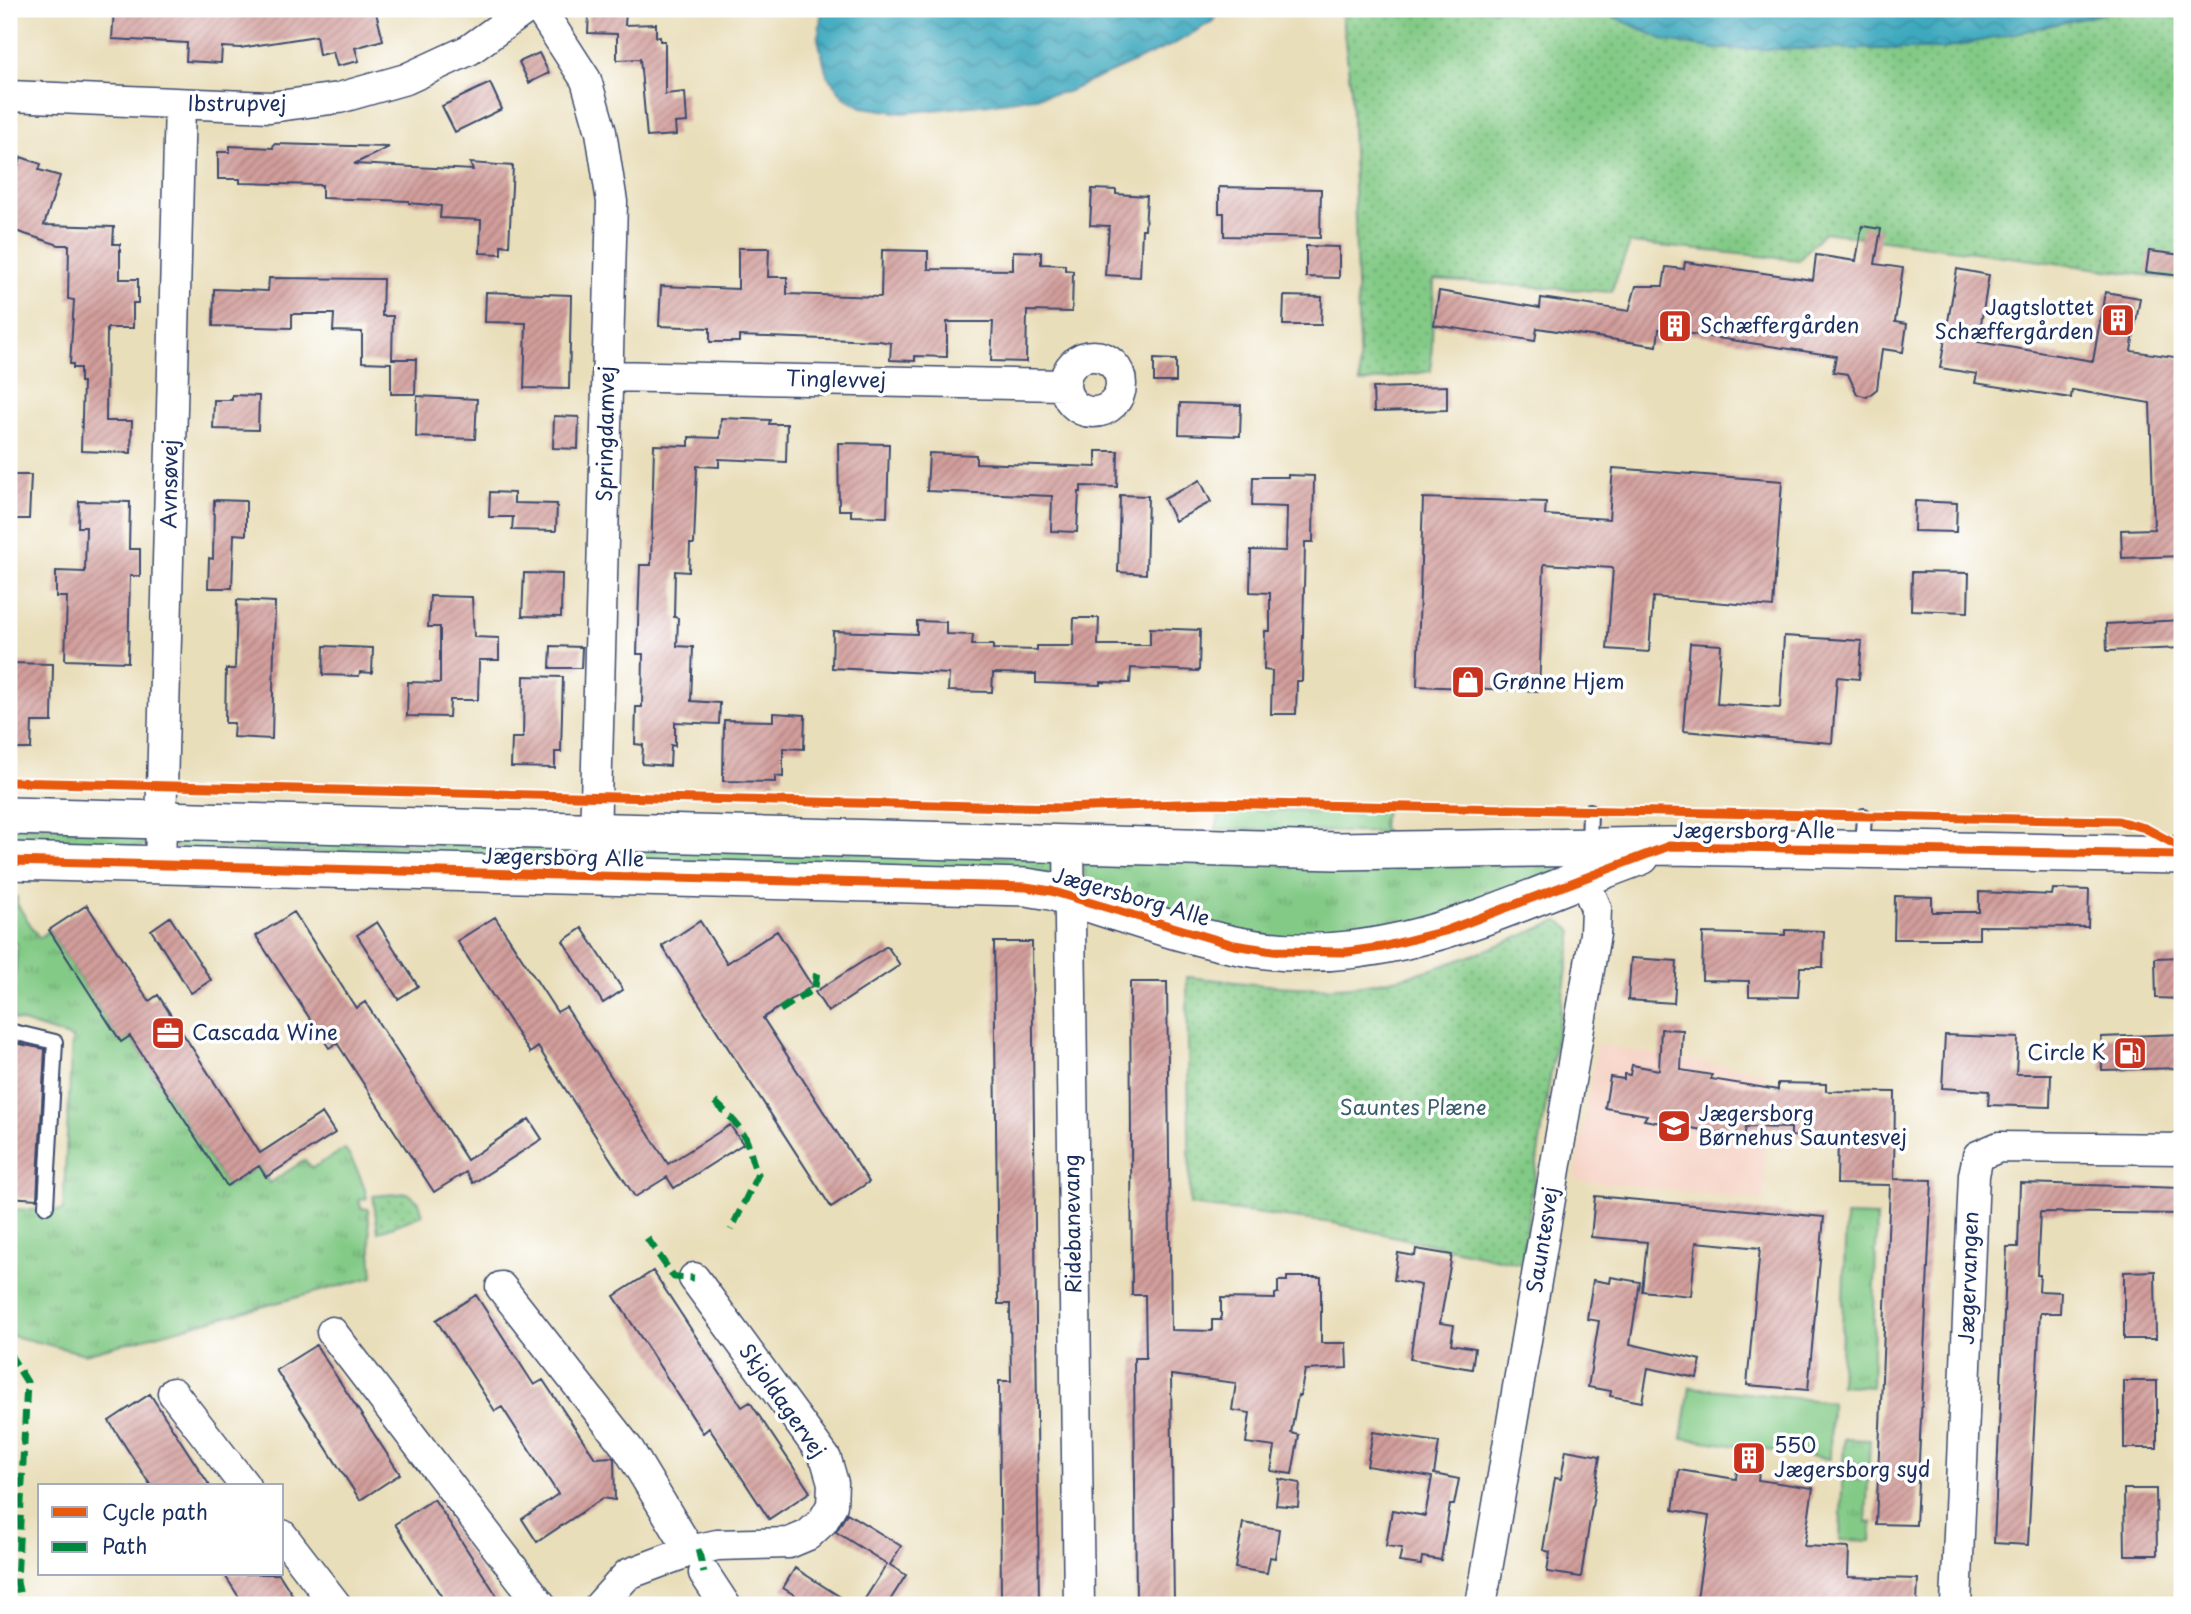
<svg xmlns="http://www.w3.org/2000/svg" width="2191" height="1614" font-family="'Playpen Sans',sans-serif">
	<defs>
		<pattern id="grass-tufts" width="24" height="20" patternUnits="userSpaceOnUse" patternTransform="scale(1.75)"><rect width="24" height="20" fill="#83ca86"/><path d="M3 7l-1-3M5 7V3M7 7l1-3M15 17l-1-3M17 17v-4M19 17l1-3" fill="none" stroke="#6aa471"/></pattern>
		<pattern id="park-dots" width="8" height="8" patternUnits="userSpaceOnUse" patternTransform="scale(1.75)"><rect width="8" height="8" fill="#83ca86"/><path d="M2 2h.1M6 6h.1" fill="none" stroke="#6aa471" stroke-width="1.8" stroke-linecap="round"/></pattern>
		<pattern id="water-waves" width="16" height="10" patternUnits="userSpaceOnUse" patternTransform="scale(1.75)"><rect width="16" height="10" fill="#3ea9be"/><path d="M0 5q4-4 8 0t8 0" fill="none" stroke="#338a9e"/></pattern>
		<pattern id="building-hatch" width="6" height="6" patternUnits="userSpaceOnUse" patternTransform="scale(1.75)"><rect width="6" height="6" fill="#d29e9b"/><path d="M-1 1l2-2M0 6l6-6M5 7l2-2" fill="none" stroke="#aa8182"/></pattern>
	</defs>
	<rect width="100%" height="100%" fill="#fff"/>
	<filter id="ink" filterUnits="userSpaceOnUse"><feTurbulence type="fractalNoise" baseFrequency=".0143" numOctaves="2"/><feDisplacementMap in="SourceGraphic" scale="14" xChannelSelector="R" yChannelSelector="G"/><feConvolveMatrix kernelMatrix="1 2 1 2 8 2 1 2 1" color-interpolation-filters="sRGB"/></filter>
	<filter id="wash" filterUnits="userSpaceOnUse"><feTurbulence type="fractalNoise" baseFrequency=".00686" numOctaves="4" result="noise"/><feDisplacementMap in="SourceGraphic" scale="28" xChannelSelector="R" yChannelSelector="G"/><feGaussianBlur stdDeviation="1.57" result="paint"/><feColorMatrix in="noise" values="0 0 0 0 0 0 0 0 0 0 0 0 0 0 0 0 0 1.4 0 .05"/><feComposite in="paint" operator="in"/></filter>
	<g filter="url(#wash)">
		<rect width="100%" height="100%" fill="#e9deba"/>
		<path fill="#f6d2c4" d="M1597,1045l167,27v128l-189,-20z"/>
		<path fill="url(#grass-tufts)" stroke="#4f7c72" stroke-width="2" d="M1215,809l171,3 -3,5 -1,10 4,6 -170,-4 3,-11z
			M9,825l132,6 4,10 -1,5 -135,7z
			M176,838l403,10v12l-404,-12z
			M612,845l443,13 -1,16 -442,-13 -2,-10z
			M1084,857l477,9 1,4 -149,62 -156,7 -172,-55z
			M9,897h8v7l22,34 10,-8 72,112 9,-6 97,150 32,-20 10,17 36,-23 7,8 33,-19c10,15 18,30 22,49l-8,2 2,8 7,1 5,68 -288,77 -76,-19v-126l54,2 9,-173 -59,-19 4,-75 -8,-3z
			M1846,1216l31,1 -5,170 -32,-2z
			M1844,1439l26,1 -4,82h6l-1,19 -31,-1z"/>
		<path fill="url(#park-dots)" stroke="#4f7c72" stroke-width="2" d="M1341,9h266l5,7 331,33 181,-40h58v271l-358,-48 -25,28 -169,-17 -19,49 -177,-12 -3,91 -71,12 -9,-293z
			M1558,921l15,10 -52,333 -188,-41 -143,-18 -3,-228c50,4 101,13 150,10 78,-4 151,-38 221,-66z
			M408,1193l11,9 4,13 -45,17 -5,-36z"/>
		<path fill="#83ca86" stroke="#4f7c72" stroke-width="2" d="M1690,1387l141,15 -1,57 -148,-21z"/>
		<path fill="url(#water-waves)" stroke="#2c6c8e" stroke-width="2" d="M822,9h242l13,10 10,1 25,-11h108l-7,12 -39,23 -107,48 -77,12 -87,9 -41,-6 -18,-10 -17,-22 -9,-36z
			M1607,9h517l-181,40h-227l-50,-8 -54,-25z"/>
		<g id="blocks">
			<path fill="url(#building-hatch)" d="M114,9h261l8,31 -28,8 4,13 -22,5 -4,-14 -14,3 -3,-19 -76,12 -18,-1 -1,16 -35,-2 1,-18 -75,-4z
				M589,12h37l-1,13 31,-1v13l4,-1v5h5v53l20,-2 2,30 -12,1 1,12 -29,2 -7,-78 -23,1v-26l-29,-1z
				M539,53l10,20 -20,10 -10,-21z
				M490,83l12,26 -47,23 -13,-26z
				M274,144l115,3 -35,17 119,6 -3,-7 43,3 -4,80 -8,-1v9l-21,-1 1,-33 -41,-2 1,-12 -32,-3v-2l-87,-3v-13l-82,-2v-4h-22v-27h12v-6l43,2z
				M21,157l20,7 -2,6 21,6 -16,49 70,2 -1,17h7v35h18v24h-5v25h-26l-1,93h26l-1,32 -50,-2 2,-69h-3v-14h-7v-4h-3l4,-64 -6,-1 1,-54h-10l-50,-16v-68l10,3z
				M1219,187l102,2 -1,49 -96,-2v-23h-5z
				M1092,189l24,1v4l31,2 -2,33h-3l-2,48 -35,-2 4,-49 -19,-1z
				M1862,226l19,3 -6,35 28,4 -8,54 12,2 -4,28 -21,-3 -5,40 -10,8 -10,-3 -9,-20 -15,-2 3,-16 -177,-27 -2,17 -120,-18 -2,13 -101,-16 5,-34 101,17 1,-10 88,13 7,-25h27l3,-19 18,2 1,-7 128,18 3,-25 40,6z
				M1306,246l33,1v31l-33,-1z
				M738,248h31l-1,29h19v17l94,3 1,-47 46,1v18l85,1v-19l28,1v12l24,1v5l8,1 -1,41 -45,-1 -1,51 -35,-1 2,-39h-46v35l-32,-1v5l-25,-1 1,-17 -11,-2 -141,-5v6h-29v-14l-51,-2 2,-40 77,3z
				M2149,251l33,4v21l-36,-4z
				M1957,269l32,6 -11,67 115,19 12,-69 35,6 -9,53 51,7v198l-60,2 -1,-28 33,-1 -4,-126 -78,-13 -1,8 -96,-15 2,-9 -37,-6z
				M269,278l114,1 -1,37h11l-1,43h24l-1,35h-24v-31l-29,-1v-30l-29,-1 1,-17h-42v14l-79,-2 1,-37 54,2z
				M486,292l85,3 -2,94 -45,-1 2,-65 -41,-1z
				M1284,296l38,1 -1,28h-38z
				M1154,359l22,1v22h-22z
				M1447,386v24l-73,2 -1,-24z
				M232,395l27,1 -1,34 -45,-1 1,-29h18z
				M417,396l60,3 -2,40 -59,-2z
				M1180,403l61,2 -1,31 -61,-2z
				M554,416l25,1 -1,32 -25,-1z
				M721,418l49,2 -1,4h18l-1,38 -67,-3v8l-22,-1 -3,78h-4l-1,28 -14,-1 -1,46 4,1 -1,28 16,1 -2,54 29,2 -1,21 -44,-2v24l-4,-1 -1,21 -28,-2 1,-19 -8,-1 1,-37h6l1,-53h-6l3,-89h11l3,-120 35,1v-9l31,1z
				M838,443l51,1 -2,73 -36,-1v-6h-12z
				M1096,451h22l-1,36 -36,-1v6h-2l-2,40 -26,-1 1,-35 -125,-5 2,-38 47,2v8l120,4z
				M1613,468l169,13 -9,126 -120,-10 -4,55 -42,-3 6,-81 -69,-4 -5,127 -122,-5 6,-188 123,4 -1,13 64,4z
				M9,475h22l-2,44h-20z
				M1288,475l26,1 -1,66h-8l-3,139h-5l-1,33h-25l1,-43 -8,-1 1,-39h5v-38l-20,-1 1,-42 35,1 1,-44 -35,-1 1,-29h35z
				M1200,480l11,22 -36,19 -11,-22z
				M490,492l24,1v10l43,1 -1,27 -44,-1 1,-13h-24z
				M1120,495l28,1 -2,78 -28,-2z
				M214,500l32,1v34l-12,-1 -2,54h-24l1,-30 4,1z
				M79,501l51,1 -1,47h11v27h-10l-2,86 -63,-2 2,-63h-11v-26l29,1 1,-45h-8z
				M1915,501l42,2 -1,29 -42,-1z
				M1912,572l57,1 -1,39 -57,-2z
				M524,573l38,1 -1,43 -39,-1z
				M430,596l42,1 2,40 25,1v22h-20l-1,40h-28l-1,17 -42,-1 1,-34 32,1v-56h-12z
				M237,600l38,2 -3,137 -39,-2 1,-14h-9l1,-54h9z
				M1074,618h25l-1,27h52v-17l50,2 -1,41 -68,-3 -1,15 -29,-1v3l-65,-2v-9l-43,-1 -1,19 -44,-1 1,-17 -117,-6 1,-37 84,3v-13l29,1v12l27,1 -1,10h21v4l44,1v-4h36z
				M2182,620v28l-75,3 -1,-27z
				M1784,636l78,5 -3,38 -22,-2 -5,66 -149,-12 7,-88 31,2 -4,59 63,4z
				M324,646l49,2 -1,25 -12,-1 -1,4 -36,-1z
				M551,646l31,1 -1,21h-31z
				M9,663l44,1 -1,58h-20l-1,27h-22z
				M524,676l39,1 -2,75h-6v16l-44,-1 1,-29h11z
				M773,713l32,2 -1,34 -21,-1v29l-8,-1v6l-52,-1 1,-61 49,1z
				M2053,889l36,1 -1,37 -109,-1v13h-85l1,-43 37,1v15h47v-20l73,3z
				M87,905l62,96 9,-6 102,158 62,-40 13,20 -69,44 -7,-11 -32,20 -97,-150 -9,6 -72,-112z
				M294,912l62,96 9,-6 102,158 62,-41 13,20 -69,44 -7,-11 -32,20 -97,-149 -8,5 -73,-112z
				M170,917l41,63 -20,13 -40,-63z
				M495,917l62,95 9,-5 102,157 62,-39 13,19 -69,44 -7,-11 -32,20 -97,-150 -8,6 -73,-112z
				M700,921l27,42 50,-32 35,55 -49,32 106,164 -38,25 -169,-261z
				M377,922l41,64 -20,13 -41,-64z
				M582,928l41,62 -20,13 -40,-62z
				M1785,930l39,1 -1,36h-23l-2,30 -49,-1v-15l-47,-1 1,-47 82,2z
				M994,942h38l7,663h-26v-8h-12l-2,-216h12l-1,-77h-12z
				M887,946l13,19 -72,47 -13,-20z
				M2182,957v42l-26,-1 -1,-40z
				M1631,958l46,3 -3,42 -46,-3z
				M1130,982h37l4,348 41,1v-11h9v-22l54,1v-5l3,-1v-12h9v-4h34v66h25l1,25 -42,2 -5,26 -2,-1 -7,38 8,2 -7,39 -21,-3 4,-24 -29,-4 4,-30 -18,-3 4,-27 -65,-8 3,230h-38l-2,-247h12l-1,-63h-13z
				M1661,1029l22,1 -2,40 31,5 -1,4 67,11v-7l48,1v7l69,1 -1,87 38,1 -16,345 -40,-1 14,-339 -53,-1 1,-47 -47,-1v-8l-45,-1 -2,10 -100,-17 3,-5 -42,-7 5,-31 14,2v-5l6,1 2,-10 27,5z
				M2182,1034v34l-80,2 -1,-33z
				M1945,1035l73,3 -2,36h35l-1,33 -62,-2 1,-14 -47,-3z
				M9,1042l36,7 -8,150 -28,-2z
				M2020,1183l162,5v26l-142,-2 -3,63h3l-1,16 22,1 -1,21h-20l-12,232 -34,-2 13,-296h11z
				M1595,1196l229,21 -16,173 -61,-5 13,-137 -64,-6 -5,54 -49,-5 5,-49 -56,-5z
				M1416,1249l36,6 -12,68 14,2 -3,19 24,4 -3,21 -62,-10 11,-74 -27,-5 4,-27 17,3z
				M653,1271l89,136 8,-5 60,90 -41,27 -60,-91 -6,5 -89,-137z
				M2155,1271l1,68h-32v-67z
				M1611,1277l29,5 -10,62 71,16 -4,18 -49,-10 -6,34 -32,-6 1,-5 -23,-4 11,-66 -12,-2 6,-39 17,3z
				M476,1295l58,90 9,-5 52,78 17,-1 2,2 1,41 -12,-2 -66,44 -15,-23 36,-25 -56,-87 -7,4 -59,-91z
				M316,1345l84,129 -40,26 -84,-130z
				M2124,1381h33v67h-33z
				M150,1394l60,92h-59l-42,-65z
				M1373,1432l66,10 -5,32 25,5 -5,26h-4l-9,55 -19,-3 -1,8 -22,-3 3,-14 -16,-2 6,-36 33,6 7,-39 -65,-11z
				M1566,1450l34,6 -19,121 -34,-5 3,-20 -7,-2 12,-72 6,1z
				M1739,1452l22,2 -3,26 55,8 -9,58 45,2 -1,29 70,2 -1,26h-221l13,-89 -36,-6 6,-40 57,9z
				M1279,1479l21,4 -2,24 -22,-2z
				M2124,1489h32l1,66h-32z
				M434,1499l69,106h-56l-52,-81z
				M847,1513l54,33 -11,19 16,10 -19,30h-26l26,-41 -51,-32z
				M1243,1523l36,6 -4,29 -5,-1 -3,16 -32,-5z
				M795,1568l58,37h-42l-28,-17z
				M224,1574h55l20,31h-55z"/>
		</g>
	</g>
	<g filter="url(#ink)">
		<use href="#blocks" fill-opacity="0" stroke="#3a496c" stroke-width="2"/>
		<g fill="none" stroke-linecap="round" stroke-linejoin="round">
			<g stroke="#3a496c" stroke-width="18">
				<path id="service" d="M1589,846l1,-35
					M1862,848l2,-32
					M9,1031l46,11 -9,164"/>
			</g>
			<g stroke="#3a496c" stroke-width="33">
				<path id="minor" d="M540,9l46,71 15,52 11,70 -18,674
					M9,96l261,11 69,-9 67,-19 63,-29 57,-41
					M1065 384a28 28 0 1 1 56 0a28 28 0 1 1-56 0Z
					M607,376l458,9
					M1069,844l10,761
					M160,865l20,-761
					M501,1287l128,163 61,101
					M332,1332l209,273
					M173,1393l72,93
					M282,1535l54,70
					M704,1573l21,32
					M600,1605l28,-31 62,-23 27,-6 72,-2 19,-8 15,-14 9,-16 1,-22 -7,-24 -132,-181
					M1481,1605l114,-671 1,-26 -13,-31
					M1956,1605l18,-430 4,-19 21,-9 183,2"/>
			</g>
			<g stroke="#3a496c" stroke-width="40">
				<path id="tertiary" d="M9,816l1327,35 333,-5 513,9
					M9,861l1017,26 25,4c60,19 121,41 183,54 147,31 273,-41 407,-89"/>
			</g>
			<use href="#service" stroke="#fff" stroke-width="14"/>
			<use href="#minor" stroke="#fff" stroke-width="30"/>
			<use href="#tertiary" stroke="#fff" stroke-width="37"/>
			<path stroke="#00873e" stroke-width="7" stroke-dasharray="14 7" stroke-linecap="butt" d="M780,1010l35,-22 2,-19
				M715,1102c12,12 26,24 32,40 4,11 5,21 11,32l-27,56
				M647,1238l27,39 20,1
				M9,1353l18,29 -10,200 4,19
				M698,1549l6,24"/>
			<g stroke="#fff" stroke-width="13">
				<path id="cycleway" d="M9,782l1052,26 147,-5 910,18 27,7 37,20
					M9,861l1017,26 25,4 183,54 39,6 74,1 35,-5 63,-16 224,-85 513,9"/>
			</g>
			<use href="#cycleway" stroke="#e8590c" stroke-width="9"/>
		</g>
	</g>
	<defs>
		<g id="building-square" transform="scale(1.75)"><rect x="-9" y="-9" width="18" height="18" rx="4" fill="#c8321e" stroke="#fff"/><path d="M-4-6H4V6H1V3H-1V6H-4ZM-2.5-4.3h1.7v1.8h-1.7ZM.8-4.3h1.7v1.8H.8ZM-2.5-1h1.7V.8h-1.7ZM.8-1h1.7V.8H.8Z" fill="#fff"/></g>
		<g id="shop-square" transform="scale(1.75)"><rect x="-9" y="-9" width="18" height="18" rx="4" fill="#c8321e" stroke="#fff"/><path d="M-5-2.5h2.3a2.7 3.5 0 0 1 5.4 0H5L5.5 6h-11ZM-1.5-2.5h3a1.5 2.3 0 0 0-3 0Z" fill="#fff"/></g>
		<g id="office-square" transform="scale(1.75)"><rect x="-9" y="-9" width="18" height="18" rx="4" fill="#c8321e" stroke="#fff"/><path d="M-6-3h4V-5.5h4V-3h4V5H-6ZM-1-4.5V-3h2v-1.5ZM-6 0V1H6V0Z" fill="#fff"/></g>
		<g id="fuel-square" transform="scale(1.75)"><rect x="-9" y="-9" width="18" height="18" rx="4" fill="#c8321e" stroke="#fff"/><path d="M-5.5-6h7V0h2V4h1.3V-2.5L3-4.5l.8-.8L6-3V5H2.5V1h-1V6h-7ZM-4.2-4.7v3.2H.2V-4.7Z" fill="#fff"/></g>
		<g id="school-square" transform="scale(1.75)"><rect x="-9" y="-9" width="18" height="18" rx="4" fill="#c8321e" stroke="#fff"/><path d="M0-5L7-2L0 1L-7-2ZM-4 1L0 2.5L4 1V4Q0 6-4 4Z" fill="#fff"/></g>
	</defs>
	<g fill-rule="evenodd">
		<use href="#building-square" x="2118" y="320"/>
		<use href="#building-square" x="1675" y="326"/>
		<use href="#shop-square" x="1468" y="682"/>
		<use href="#office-square" x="168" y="1033"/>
		<use href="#fuel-square" x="2130" y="1053"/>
		<use href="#school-square" x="1674" y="1126"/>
		<use href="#building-square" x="1749" y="1458"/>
	</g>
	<g text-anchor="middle" stroke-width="7" stroke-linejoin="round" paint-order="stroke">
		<g font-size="21" fill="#1b2f5e" stroke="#fff">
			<text x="237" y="111">Ibstrupvej</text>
			<text transform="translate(836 380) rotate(1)" y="7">Tinglevvej</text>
			<text transform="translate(606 434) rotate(-89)" y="7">Springdamvej</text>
			<text transform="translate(170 484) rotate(-89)" y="7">Avnsøvej</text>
			<text x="1754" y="838">Jægersborg Alle</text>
			<text transform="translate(563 858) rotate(1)" y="7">Jægersborg Alle</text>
			<text transform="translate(1131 897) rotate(16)" y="7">Jægersborg Alle</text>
			<text transform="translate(1073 1224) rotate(-91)" y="7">Ridebanevang</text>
			<text transform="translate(1543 1240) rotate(-81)" y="7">Sauntesvej</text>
			<text transform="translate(1969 1278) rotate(-88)" y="7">Jægervangen</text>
			<text transform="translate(782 1401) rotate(55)" y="7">Skjoldagervej</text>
		</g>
		<g font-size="21" fill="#1b2f5e" stroke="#fff" text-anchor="start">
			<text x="2094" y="315" text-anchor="end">Jagtslottet<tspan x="2094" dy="24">Schæffergården</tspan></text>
			<text x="1700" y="333">Schæffergården</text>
			<text x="1492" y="689">Grønne Hjem</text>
			<text x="192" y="1040">Cascada Wine</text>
			<text x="2106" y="1060" text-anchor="end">Circle K</text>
			<text x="1698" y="1121">Jægersborg<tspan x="1698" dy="24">Børnehus Sauntesvej</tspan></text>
			<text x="1774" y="1453">550<tspan x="1774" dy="24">Jægersborg syd</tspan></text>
		</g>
		<g font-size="21" fill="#3a5e6a" stroke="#fff">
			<text x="1413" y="1115">Sauntes Plæne</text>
		</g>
	</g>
	<rect width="2191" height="1614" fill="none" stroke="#fff" stroke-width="35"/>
	<rect x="38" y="1484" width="245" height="91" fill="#ffffff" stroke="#a4acbf" stroke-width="2"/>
	<rect x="52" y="1507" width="35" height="10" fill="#e8590c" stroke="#a4acbf" stroke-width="2"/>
	<text x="102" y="1520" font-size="21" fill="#1b2f5e">Cycle path</text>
	<rect x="52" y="1542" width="35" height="10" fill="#00873e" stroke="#a4acbf" stroke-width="2"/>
	<text x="102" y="1554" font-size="21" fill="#1b2f5e">Path</text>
</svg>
